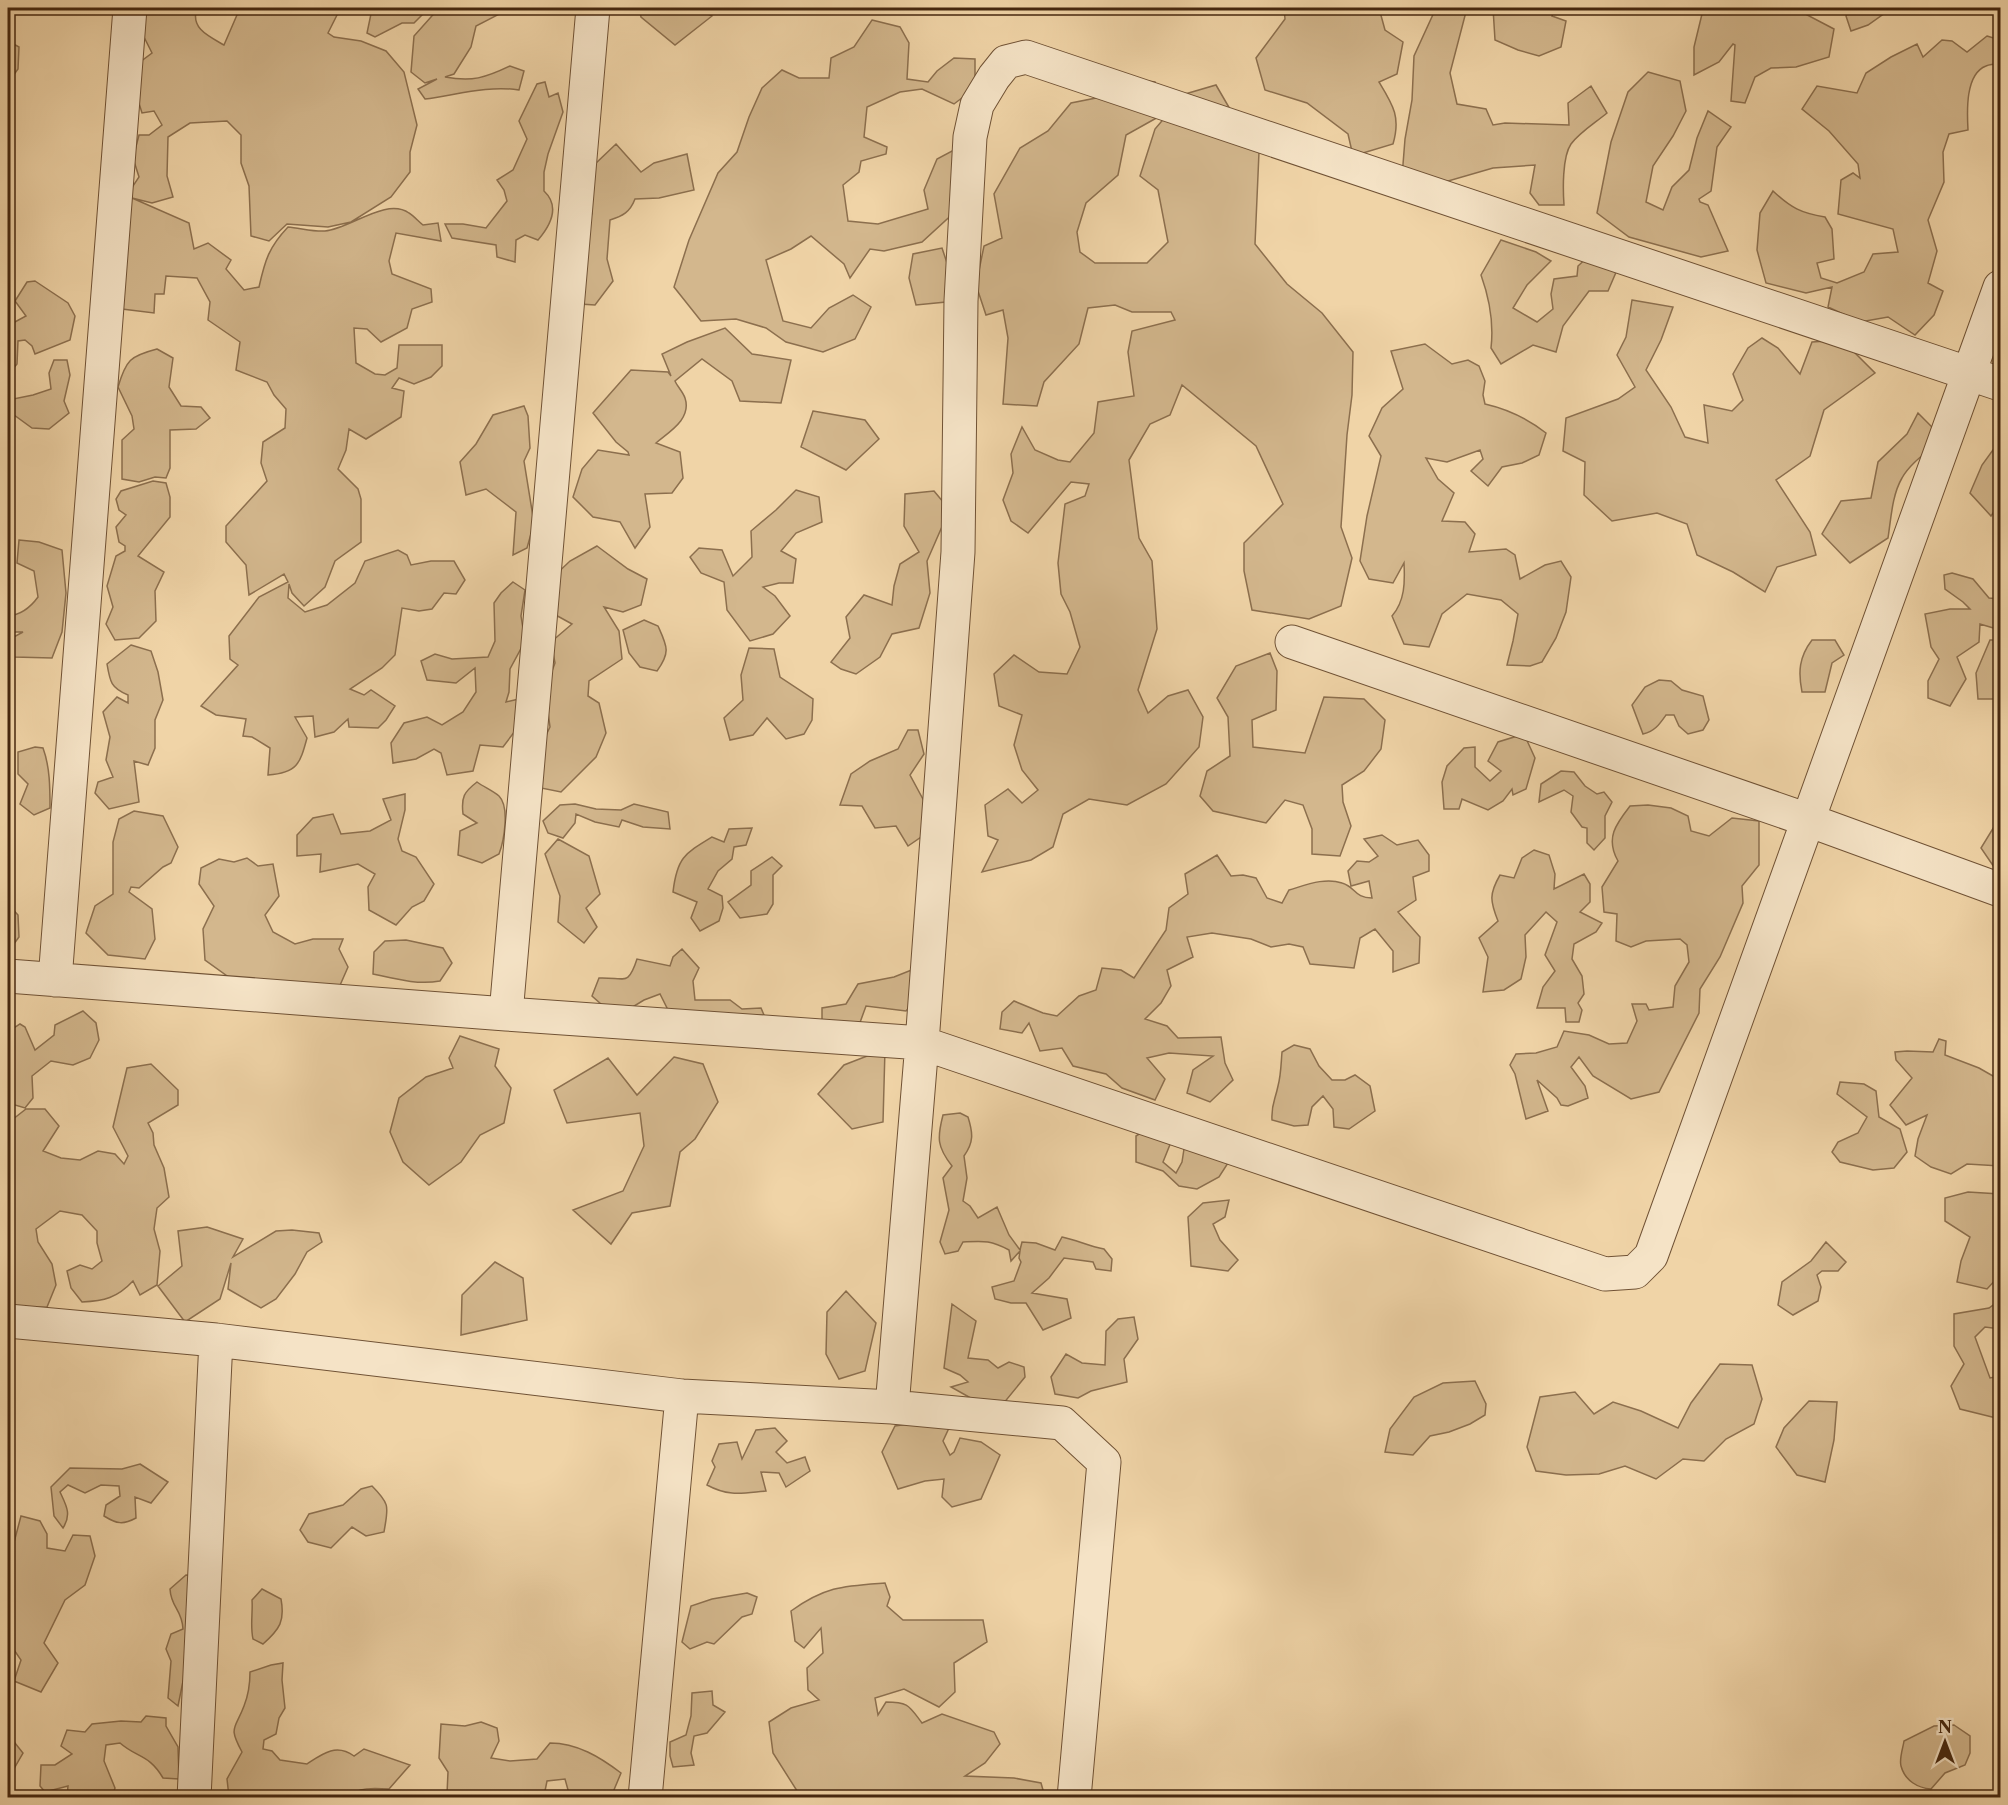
<svg xmlns="http://www.w3.org/2000/svg" width="2008" height="1805" font-family="'Libre Caslon Text',serif">
	<rect width="100%" height="100%" fill="#f0d4a7"/>
	<filter id="stains"><feTurbulence type="fractalNoise" baseFrequency=".00333" numOctaves="4"/><feColorMatrix values="0 0 0 0 .2 0 0 0 0 .09 0 0 0 0 .02 0 0 0 .5 -.17"/></filter>
	<radialGradient id="worn" r=".72"><stop offset=".6" stop-color="#630" stop-opacity="0"/><stop offset="1" stop-color="#630" stop-opacity=".3"/></radialGradient>
	<path fill="#d3b78d" stroke="#8c6f4e" stroke-width="1.5" d="M136,8h61c-7,20 11,28 27,37l16,-37h32l4,2 1,-2h61l-1,7 -9,18 6,4 27,4 25,10 18,21 13,53 -7,27v20l-19,25 -40,25 -23,5 -41,-3 -18,17 -18,-5 -2,-50 -8,-23v-28l-14,-14 -37,2 -22,14 -1,39 6,21 -21,6 -20,-5 57,25 5,26 14,-6 23,17 -5,9 18,21 15,-3c6,-27 10,-40 29,-60 12,1 26,5 37,4 25,-2 61,-34 84,-18 5,3 9,8 14,12l15,-2 3,18 -45,-8 -7,28 3,13 39,15 1,13 -20,7 -5,19 -26,14 -14,-13 -13,-1 2,35 19,11 10,1 12,-7 2,-23h43v21l-11,11 -17,7 -15,-6 -7,10 12,3 -3,26 -35,22 -17,-10 -3,21 -8,19 20,20 3,10v43l-26,19 -10,26 -21,19 -12,-13 -3,-9 -1,14 17,14 22,-7 28,-22 10,-22 33,-11 9,5 4,10 20,-4h23l11,19 -9,14 -12,-1 -12,16 -13,2 -17,-3 -7,47 -13,13 -32,21 14,6 7,-5 24,16 -9,14 -8,8 -29,-1 -1,-8 -14,13 -19,5 -2,-21 -18,1 12,21c-7,26 -10,35 -39,37l2,-27 -18,-11 -9,-1 3,-17 -30,-4 -15,-9 37,-41 -8,-6 -1,-23 30,-39 29,-15 -4,-8 -35,21 -3,-30 -20,-23v-16l41,-45 -6,-18 2,-21 22,-14 1,-19 -12,-14 -7,-13 -31,-12 4,-28 -32,-22 2,-18 -13,-24 -31,-2 -2,18h-9l-1,19 -48,-6 21,-112 12,-18 -6,-19 6,-23h10l13,-10 -8,-14 -12,2 -12,-39 10,-12 12,-9 -16,-32z
		M392,8h37l-15,15h-12l-27,14 -8,-4 5,-24h20z
		M439,8h72l-35,18 -5,21 -17,27 -9,3c27,5 40,1 65,-11l14,5 -5,19c-31,-5 -63,5 -94,9l-7,-10 19,-10 -12,4 -14,-11 3,-36z
		M639,8h57l16,8 -37,29 -34,-28z
		M1284,8h95l6,22 18,12 -6,32 -18,8c14,23 22,35 14,62l-40,12 -5,-22 -41,-31 -42,-13 -9,-32 29,-39z
		M1436,8h31l-17,65 7,31 29,5 7,16 12,-2 64,2 -1,-22 23,-17 16,27c-12,10 -27,19 -36,31 -9,13 -8,47 -7,61h-25l-9,-12 5,-28 -42,3 -62,18 -29,-9 3,-38 7,-39 2,-44z
		M1493,8h63l-4,8 14,5 -5,26 -22,9 -21,-6 -23,-10z
		M1673,8h121l40,21 -5,28 -33,10 -25,1 -16,9 -10,26 -14,-2 4,-56 -2,-1 -14,18 -25,13v-28l8,-33z
		M1850,8h42l-24,17 -17,6 -5,-15z
		M872,20l28,7 9,16 -2,36 21,3 9,-11 17,-13 21,1v29l-21,16 -32,-15 -22,3 -33,15 -3,30 23,10 -1,7 -25,7 -2,11 -16,13 5,36 30,3 50,-15 -4,-19 13,-31 15,-8 22,7 -16,51 -36,33 -38,9 -14,-2 -20,29 -6,-14 -33,-28 -20,13 -25,11 17,61 28,7 18,-20 24,-13 18,12 -16,32 -32,13 -37,-10 -20,-14 -30,-9 -35,2 -27,-34 15,-47 29,-67 19,-21 12,-35 13,-29 20,-18 17,8h30l2,-20 23,-11z
		M1987,36l10,3 3,9v16c-4,0 -10,0 -14,2 -21,8 -19,46 -18,64l-19,4 -6,18 1,30 -16,38 9,31 -9,32 15,8 -9,24 -19,20 -27,-18 -28,5 -32,-15 4,-20 -26,6 -40,-10 -9,-33 3,-37 13,-22c18,17 28,22 52,26l7,12 2,30 -17,4 4,15 16,5 27,-11 9,-18 25,-2 -5,-23 -55,-15 3,-34 12,-7 7,5 -2,-14 -29,-33 -27,-22 15,-23 40,7 9,-20 25,-16 26,-13 6,13 19,-17 10,1 15,11z
		M8,41l11,6 -1,22 -8,11h-2z
		M1648,72l32,9 6,30 -13,25 -20,30 -7,36 17,8 9,-23 17,-17 8,-32 11,-27 23,16 -14,20 -6,44 -12,8 1,3 8,3 20,46 -27,6 -72,-20 -32,-24 14,-71 17,-50z
		M1130,79l25,3 5,34 -34,19 -8,40 -32,28 -9,29 3,20 15,11h52l21,-21 -10,-52 -18,-14 15,-47 17,-20 -4,-10 48,-14 29,50 14,17 -4,92 32,40 35,29 31,39 -1,43 -5,40 -6,92 11,31 -11,48 -32,13 -57,-9 -8,-39v-28l39,-39 -27,-58 -74,-61 -12,30 -20,9 -21,36 10,78 13,23 5,68 -19,61 10,23 20,-17 20,-6 15,27 -4,30 -33,37 -39,21 -38,-6 -26,15 -10,33 -22,13 -49,12 16,-32 -10,-4 -3,-31 23,-16 14,14 16,-13 -16,-20 -8,-25 8,-30 -23,-9 -5,-32 20,-19 25,17 28,2 13,-27 -10,-35 -9,-18 -3,-31 7,-59 20,-8 4,-12 -18,-2 -43,51 -17,-12 -8,-21 10,-27 -2,-19 11,-27 13,23 23,10 12,2 24,-29 4,-31 36,-6 -6,-44 4,-21 43,-11 -4,-8h-39l-17,-7 -27,3 -9,36 -35,38 -7,24 -34,-2 5,-66 -5,-28 -17,5 -10,-30 8,-39 18,-8 -8,-44 26,-46 28,-17 23,-28 30,-6z
		M545,82l4,15 9,-4 5,19 -15,42 -4,18v19c17,16 6,35 -6,49l-13,-5 -9,5 -1,22 -18,-5 -1,-12 -44,-7 -7,-14h18l23,4 21,-27 -3,-11 -7,-10 16,-10 14,-31 -8,-18 18,-37z
		M616,144l25,28 13,-9 33,-9 7,36 -35,8 -24,1c-5,13 -12,17 -25,21l-3,39 6,22 -18,24 -15,-1v-50l12,-41 -6,-20 7,-27z
		M1501,240l35,12 15,9 -24,24 -14,23 24,14 16,-13 -2,-15 3,-15 23,-3 1,-10 15,-14 24,18 -9,21h-19l-26,35 -7,26 -23,-7 -32,19 -10,-16c3,-26 -1,-48 -10,-73z
		M942,248l10,30 -6,24 -30,3 -7,-27 4,-24z
		M35,281l33,22 7,13 -5,24 -35,14 -3,-8 -7,-6 -7,1 -1,23 -9,11v-56l5,4 13,-7 -11,-15 12,-19z
		M1632,300l41,7 -12,33 -15,30 25,37 14,30 23,6 -4,-38 28,6 11,-11 -10,-26 15,-26 14,-10 16,10 22,26 12,-32 30,-2 33,33 -51,37 -14,46 -34,24 34,52 6,23 -39,12 -12,25 -32,-20 -36,-17 -10,-31 -30,-11 -45,8 -28,-26 1,-33 -22,-11 3,-33 52,-19 17,-12 -18,-32 9,-18z
		M725,328l27,26 39,6 -10,43 -41,-2 -8,-20 -30,-22 -27,22c2,5 8,11 10,17 7,21 -16,34 -29,45l24,9 3,26 -11,15 -27,1 5,33 -15,21 -15,-26 -27,-5 -20,-20 9,-28 16,-19 31,5 -1,-3 -12,-10 -23,-29 38,-43 37,2 3,4 -9,-22 25,-12z
		M1425,344l27,20 16,-4 11,6 6,15 -2,14 2,9c22,5 43,15 61,29l-7,22 -17,8 -20,4 -14,19 -17,-15 12,-12 -3,-9 -33,12 -21,-4 12,21 16,14 -12,28 23,1 10,12 -6,18 37,-3 9,6 5,24 25,-14 16,-4 10,16 -5,35 -10,26 -14,24 -12,4 -23,-1 6,-24 5,-27 -17,-14 -34,-6 -25,20 -13,33 -25,-3 -12,-28c13,-15 13,-34 12,-53l-11,20 -24,-4 -9,-18 7,-45 14,-60 -12,-20 13,-28 21,-19 -12,-38z
		M157,349l16,9 -4,29 12,19 20,1 9,11 -14,11 -26,1v38l-4,10 -11,-1 -16,5 -17,-3v-39l12,-11 -2,-13 -14,-29c8,-27 12,-31 39,-38z
		M54,360h13l3,15 -6,26 5,12 -20,16 -17,-1 -18,-13 -6,1v-16l25,-5 18,-6 -2,-16z
		M524,406l4,10 2,32 -6,13 10,62 -7,25 -14,7 3,-43 -30,-23 -20,6 -6,-33 16,-18 17,-29z
		M813,411l52,9 14,19 -33,31 -45,-23z
		M1918,413l15,15 2,17c-12,10 -26,20 -33,33 -10,17 -11,41 -14,60l-38,25 -28,-29 19,-33 30,-3 7,-36 29,-28z
		M1998,443h2v60l-9,13 -21,-23 12,-28z
		M153,481l13,2 4,14v20l-32,39 26,16 -9,19 1,30 -17,17 -24,2 -9,-16 7,-17 -6,-21 9,-30 9,-5v-5l-6,-4 -3,-15 10,-12 -7,-5 -3,-11 5,-8z
		M796,490l23,7 3,25 -26,11 -15,18 15,8 -3,24h-14l-16,4 12,9 15,20 -17,18 -23,7 -23,-31 -3,-28 -23,-9 -11,-16 9,-9 23,2 11,26 19,-19 -1,-26 25,-21z
		M934,491l10,12v19l-17,39 3,32 -11,35 -27,6 -12,23 -24,17 -15,-5 -10,-7 19,-24 -4,-21 18,-22 28,10 2,-19 6,-22 19,-12 -15,-26 1,-32z
		M19,540l20,2 23,8 4,43 -4,39 -10,26 -38,-1 -6,-17 15,-8h-15v-16c13,-1 22,-8 30,-19l-4,-26 -17,-8z
		M597,546l31,23 19,10 -6,26 -18,7 -19,-5 15,24 3,28 -33,22 -1,15 11,7 7,30 -10,24 -35,35 -25,-5 3,-37 11,-23 -5,-37 10,-27 -4,-21 21,-18 -20,-11 -1,-34 19,-18z
		M1952,573l21,6 16,19 11,1v31l-20,-6 -1,18 -22,15 9,22 -16,27 -22,-8v-17l11,-22 -8,-12 -6,-33 25,-5h20l-7,-7 -18,-13 -1,-14z
		M513,582l12,8 -4,26 4,25 -15,28 -1,23 -3,10 13,-3 -1,28 -15,20 -23,-2 -7,26 -26,4 -6,-22 -7,-4 -18,10 -23,4 -2,-20 13,-20 23,-6 15,8 21,-13 13,-20 -1,-24 -19,15 -29,-3 -6,-19 14,-7 17,5 36,-2 7,-16 -1,-38 7,-10z
		M644,620l14,6c9,20 13,26 -1,45l-17,-4 -11,-14 -6,-23z
		M1812,640h23l9,15 -12,8 -7,29h-23c-4,-20 -3,-35 10,-52z
		M1990,640h10v61l-4,-2h-18l-2,-26z
		M131,645l20,6 7,21 5,28 -8,20v28l-7,17 -14,-4 5,41 -30,7 -14,-16 3,-11 15,-5 -7,-17 4,-23 -7,-25 14,-15 11,6v-8c-17,-7 -18,-13 -21,-31z
		M749,648l25,1 6,28 33,22 -1,21 -8,14 -18,5 -19,-21 -14,17 -23,5 -6,-22 19,-18 -2,-25z
		M1270,653l7,18 -1,39 -24,10 1,27 52,6 19,-56 40,2 21,21 -4,29 -17,22 -22,14 1,17 8,24 -11,30 -28,-2v-25l-9,-24 -18,-5 -19,23 -53,-12 -13,-15 7,-25 23,-15 -2,-39 -11,-19 19,-32z
		M1659,680l12,1 11,9 21,6 6,24 -6,10 -15,4 -9,-8 -5,-11h-8c-7,10 -11,16 -23,19l-11,-29 13,-18z
		M908,730h10l6,24 -14,21 21,39 -7,21 -16,11 -12,-20 -21,2 -13,-22 -22,-1 11,-31 19,-13 28,-12z
		M1524,734l11,24 -9,31 -13,6 -1,-6 -9,12 -15,9 -26,-11 -3,10h-15l-2,-27 5,-16 17,-18 11,-1v20l15,14 11,-10 -13,-10 10,-19z
		M35,747l8,1c7,19 7,40 7,60l-16,7 -14,-11 8,-20 -10,-10v-22z
		M1561,771l13,1 11,14 12,8 7,-2 8,10 -7,14v22l-11,12 -7,-7v-15l-5,-1 -11,-15 2,-16 -9,-6 -25,12 2,-18z
		M477,782c7,5 16,9 22,14 11,11 5,45 0,58l-17,9 -24,-8 2,-24 17,-8 -14,-9c-2,-17 1,-22 14,-32z
		M405,794v16l-7,29 4,12 14,6 18,27 -10,17 -12,6 -16,18 -27,-15 -1,-23 7,-13 -17,-10 -38,8 1,-18 -24,2v-21l16,-17 20,-4 8,20 29,-3 21,-11 -8,-21z
		M575,804l21,5 25,1 13,-6 34,8 2,17 -27,-2 -21,-7 -3,7 -24,-5 -19,-8 -1,9 -12,15 -15,-5 -5,-12 17,-16z
		M2000,804v60l-6,3 -13,-19 16,-26z
		M1648,805l23,3 17,8 3,15 18,5 23,-18 27,3v44l-17,21 1,17 -23,54 -20,32 -1,24 -40,79 -28,7 -38,-23 -14,-19 -8,10 14,19 3,12 -20,8 -7,-1 -4,-7 -20,-18 11,31 -22,8 -11,-45 -5,-9 6,-11 20,-1 21,-6 7,-16 25,4 20,9 18,-1 10,-22 -5,-17h14l3,6 24,-3 2,-21 14,-24 -2,-17 -7,-6 -34,2 -15,6 -15,-6 1,-27 -13,-2 -2,-25 16,-26c-13,-23 -2,-37 12,-55z
		M134,811l29,5 15,31 -7,16 -8,4 -24,21 -8,-1 -2,5 23,17 3,30 -10,20 -37,-4 -22,-22 9,-27 18,-12v-52l6,-23z
		M752,828l-6,17 -12,2 -2,12 -14,12 -10,18 14,7 1,12 -4,13 -19,10 -9,-13 6,-16 -24,-10c4,-34 11,-38 39,-55l12,5 5,-13z
		M1382,835l15,10 21,-5 11,15v16l-16,6 3,23 -18,12 22,25 -1,26 -26,9v-21l-18,-22 -15,9 -6,30 -44,-4 -7,-17 -14,-3 -18,3 -20,-8 -39,-6 -25,4 6,20 -26,13 4,16 -10,17 -16,16 22,7 11,12 43,-1 4,26 8,17 -23,22 -23,-9 6,-23 20,-14 -44,-3 -22,5 18,21 -10,21 -33,-12 -16,-14 -33,-8 -11,-18 -22,3 -11,-28 -7,10 -22,-4 2,-17 12,-11 29,12 14,3 22,-20 17,-6 6,-22 19,2 13,8 32,-48 3,-22 19,-14 -3,-20 32,-19 14,21 12,-1 13,3 11,20 15,5 7,-13c17,-5 36,-13 53,-7 14,4 12,15 30,15l-3,-17 -18,5 -3,-15 9,-10 12,1 9,-6 -14,-17z
		M558,839l31,17 11,38 -14,14 11,19 -13,16 -26,-21 2,-26 -15,-42z
		M1534,850l15,5 6,19 -1,15 30,-15 6,10v18l-10,10 22,11 -6,9 -22,12 -2,15 10,17 2,18 -6,9 4,7 -3,12h-13l-1,-14h-28l6,-21 12,-16 -10,-16 12,-33 -11,-10 -21,23 1,22 -5,22 -17,11 -21,2 5,-35 -9,-19 19,-17c-8,-20 -9,-27 2,-46l14,3 8,-20z
		M772,857l10,9 -9,9v29l-6,10 -27,4 -12,-16 23,-17v-14z
		M247,858l11,8 15,-2 6,32 -14,19 8,17 22,12 18,-5h30l-4,10 9,18 -14,32 -90,-11 -39,-28 -2,-31 11,-23 -15,-22 2,-16 18,-9 15,3z
		M8,904l10,11 1,22 -11,15z
		M406,940l37,8 9,15 -12,18c-23,4 -44,-2 -67,-7l1,-22 11,-11z
		M682,949l17,19 -6,13 2,19h35l12,9 19,-1 3,7 -91,5 -13,-26 -16,6 -13,8 -21,4 -18,-16 7,-18c26,-1 29,9 38,-19l33,7 3,-9z
		M914,969l8,24 -16,18 -40,-5 -8,22 -36,-3v-17l24,-4 12,-20 36,-7z
		M83,1011l13,12 3,17 -9,18 -17,7 -22,-4 -19,15 1,22 -8,10 -17,-5v-71l12,-8 5,3 10,23 19,-15 1,-10z
		M460,1036l39,13 -4,17 16,22 -7,35 -24,12 -19,27 -32,23 -26,-23 -13,-30 9,-34 27,-21 27,-9 -4,-10z
		M1939,1039l7,2 -1,14 34,13 21,12v86l-33,-2 -16,10 -20,-7 -16,-11 3,-17 9,-24 -21,10 -16,-20 22,-27 -16,-18 -1,-8 12,-1 26,1z
		M1294,1045l16,4 9,17 13,14h13l10,-5 15,11 5,25 -26,18 -15,-2 -1,-18 -10,-13 -11,11 -4,18 -14,1 -22,-6c-1,-16 3,-19 6,-34 3,-11 3,-22 4,-34z
		M885,1049l-2,73 -31,7 -34,-35 26,-29z
		M674,1057l29,7 15,38 -23,37 -15,13 -10,54 -38,7 -21,31 -38,-34 50,-19 21,-45 -4,-33 -73,10 -13,-33 54,-32 29,37z
		M151,1064l27,26v15l-30,18 5,10 1,12 10,23 5,29 -12,11 -3,21 6,22 -3,34 -17,10 -7,-14c-16,17 -29,20 -51,21l-11,-14 -4,-17 13,-6 12,4 10,-8 -5,-18v-12l-15,-16 -22,-4 -24,18 2,13 14,22 4,21 -9,22 -24,1 -15,-4v-181l18,-14h19l14,17 -16,25 18,7 19,2 18,-9 17,3 9,10 4,-8 -15,-29 14,-59z
		M1840,1082l24,2 12,7 3,26 21,12 7,23 -13,16 -21,2 -33,-8 -8,-10 6,-10 20,-9 9,-16 -30,-23z
		M960,1113l8,4c5,16 6,25 -4,39l3,22 -4,23 7,5 8,12 19,-11 12,28 11,15 2,-8 14,1 19,7 7,-13c15,3 26,9 42,12l8,10 -1,12 -15,-2 -3,-7 -29,-4 -15,20 -17,15 35,6 4,19 -28,12 -17,-27h-15l-16,-4 -3,-12 22,-6 7,-19 -2,-4 1,-7 -9,10 -2,-11c-19,-10 -25,-9 -46,-8l-5,9 -13,3 -5,-12 9,-32 -6,-32 9,-12c-15,-19 -15,-28 -9,-51z
		M1159,1121l12,21 -8,20 13,11 6,-11 2,-13 26,3 18,11 -9,14 -22,12 -18,-3 -16,-15 -27,-9v-26z
		M1968,1192l32,2v81l-13,14 -30,-7 4,-21 9,-24 -25,-16v-23z
		M1229,1200l-4,17 -12,7 7,16 18,20 -10,11 -37,-5 -3,-49 15,-14z
		M207,1227l36,12 -10,18 43,-26 16,-1 27,3 3,9 -15,10 -12,22 -19,25 -15,9 -33,-19 3,-26 -11,36 -35,23 -27,-36 24,-20 -4,-35z
		M1826,1242l20,20 -8,9h-16l-5,4 4,12 -3,14 -25,14 -15,-10 4,-23 29,-21z
		M495,1262l28,16 4,42 -66,15 1,-40z
		M846,1291l30,32 -11,48 -26,8 -13,-25 1,-42z
		M2000,1300v29l-15,-2 -10,10 15,41 10,-2v40l-4,2 -36,-9 -9,-23 13,-22 -10,-18v-32l35,-6z
		M952,1304l24,17 -8,37 20,2 10,8 11,-6 15,5 1,10 -31,38 -18,-14 -25,-14 17,-5 -8,-7 -16,-7z
		M1134,1317l4,22 -14,20 3,23 -36,9 -13,7 -23,-4 -4,-17 15,-23 16,9 23,2 1,-34 12,-12z
		M1720,1364l32,1 10,34 -8,25 -28,15 -22,22 -21,-2 -27,20 -31,-13 -26,8 -33,1 -30,-4 -9,-24 13,-50 35,-5 19,22 19,-12 28,9 37,17 13,-25z
		M1475,1381l11,23 -1,11 -15,9 -21,8 -19,4 -17,19 -28,-3 5,-23 24,-32 29,-14z
		M1809,1401l28,1 -3,38 -9,42 -28,-7 -21,-28 8,-19z
		M922,1422l27,6 -6,13 7,14 4,-3 6,-14 21,4 19,13 -19,44 -29,8 -10,-10 2,-18 -19,2 -27,8 -16,-37 13,-26z
		M775,1428l12,13 -11,11 11,11 18,-6 5,14 -24,16 -7,-14 -18,-1 5,19c-23,2 -37,6 -59,-6l8,-18 -3,-6 7,-17 18,-2 5,17 14,-29z
		M140,1464l28,18 -17,21 -16,-6 1,21c-13,7 -19,6 -32,-2l2,-11 14,-9 -1,-10 -18,-1 -16,8 -17,-8 -8,7c6,13 12,22 3,36l-9,-12 -3,-29 19,-19 52,1z
		M372,1486c19,19 16,21 12,46l-18,4 -14,-9 -21,21 -23,-6 -8,-12 9,-16 34,-9 18,-16z
		M21,1516l19,5 7,13v14l18,3 8,-16 17,1 5,20 -10,29 -20,15 -21,43 14,20 -17,29 -27,-11 7,-21 -11,-16 -2,-92 4,-2z
		M186,1575l21,2 -17,96 -7,8 -5,25 -10,-8 3,-37 -5,-12 5,-15 12,-5c-1,-20 -12,-21 -13,-40z
		M885,1583l5,14 -3,9 16,14h80l4,22 -33,21 1,29 -16,15 -35,-18 -29,9 3,17 8,-13c23,0 23,4 36,21l20,-9 52,18 6,12 -15,19 -20,13 49,2 27,5 4,14 -158,1 -88,-4 -26,-41 -4,-31 22,-14 28,-8 -11,-10 -1,-22 16,-15 -2,-25 -17,20 -9,-7 -4,-30c35,-25 53,-25 94,-28z
		M262,1589l19,10c4,22 -1,30 -18,45l-10,-5c-3,-13 0,-26 -1,-39z
		M747,1593l10,4 -5,17 -10,3 -28,27 -7,-2 -17,7 -8,-7 9,-36 21,-7z
		M283,1663l-1,17 3,28 -6,10 -3,16 -12,6 -1,9 9,2 8,9 27,4c15,-10 29,-21 47,-8l10,-7 46,16 -21,24c-15,-1 -31,-2 -42,8h-77l-4,-6 -16,3 1,3h-22l-2,-18 15,-27c-14,-26 -7,-22 2,-46 4,-10 6,-23 6,-34l21,-7z
		M712,1691l1,14 12,7 -18,21 -13,3 -3,17 3,12 -21,2 -3,-11v-14l16,-7 5,-19 1,-23z
		M146,1716l20,2v8l12,21 1,32 -16,-1c-14,-24 -26,-20 -43,-35l-14,2 -2,16 11,27 -3,9h-45l1,-11 -23,6 -5,-6 1,-21h14l17,-11 -11,-8 6,-16 18,2 7,-8 29,-3 20,1z
		M8,1719l3,5v14l12,15 -15,26z
		M481,1722l16,6 2,13 -8,17 19,3 27,-2 13,-16c27,0 50,14 71,30l-10,24h-41l-5,-18 -18,2 -3,15 -33,1 -5,-6 -4,6h-77l2,-3h20l1,-22 -9,-14 2,-34 24,2z
		M1954,1725l16,11v17l-5,12 -20,8 -14,16c-13,-1 -26,-8 -30,-23 -2,-7 2,-18 3,-25l30,-15z"/>
	<g fill="none" stroke-linecap="round" stroke-linejoin="round">
		<g stroke="#705235" stroke-width="35">
			<path id="minor" d="M1292,642l516,178 192,70
				M8,976l498,38 416,29 683,231 30,-2 16,-16 349,-969
				M55,980l75,-972
				M506,1014l87,-1006
				M8,1321l208,19 466,56 210,11 170,16 42,39 -30,336
				M892,1407l30,-364 36,-491 3,-251 9,-164 7,-32 17,-28 12,-15 20,-5 974,327
				M194,1798l22,-458
				M645,1798l37,-402"/>
		</g>
		<use href="#minor" stroke="#f5e3c6" stroke-width="33"/>
	</g>
	<rect width="2008" height="1805" fill="none" stroke="#f0d4a7" stroke-width="30"/>
	<rect x="9" y="9" width="1990" height="1787" fill="none" stroke="#45270f" stroke-width="3"/>
	<rect x="15" y="15" width="1978" height="1775" fill="none" stroke="#45270f" stroke-width="1.5"/>
	<g transform="translate(1945 1742)" stroke="#f5e3c6" stroke-width="4.5" paint-order="stroke">
	<path d="M0-4.5L10 22L0 15L-10 22Z" fill="#45270f"/>
	<text y="-9" font-size="16" font-weight="bold" text-anchor="middle" fill="#45270f">N</text>
	</g>
	<rect width="100%" height="100%" filter="url(#stains)"/>
	<rect width="100%" height="100%" fill="url(#worn)"/>
</svg>
